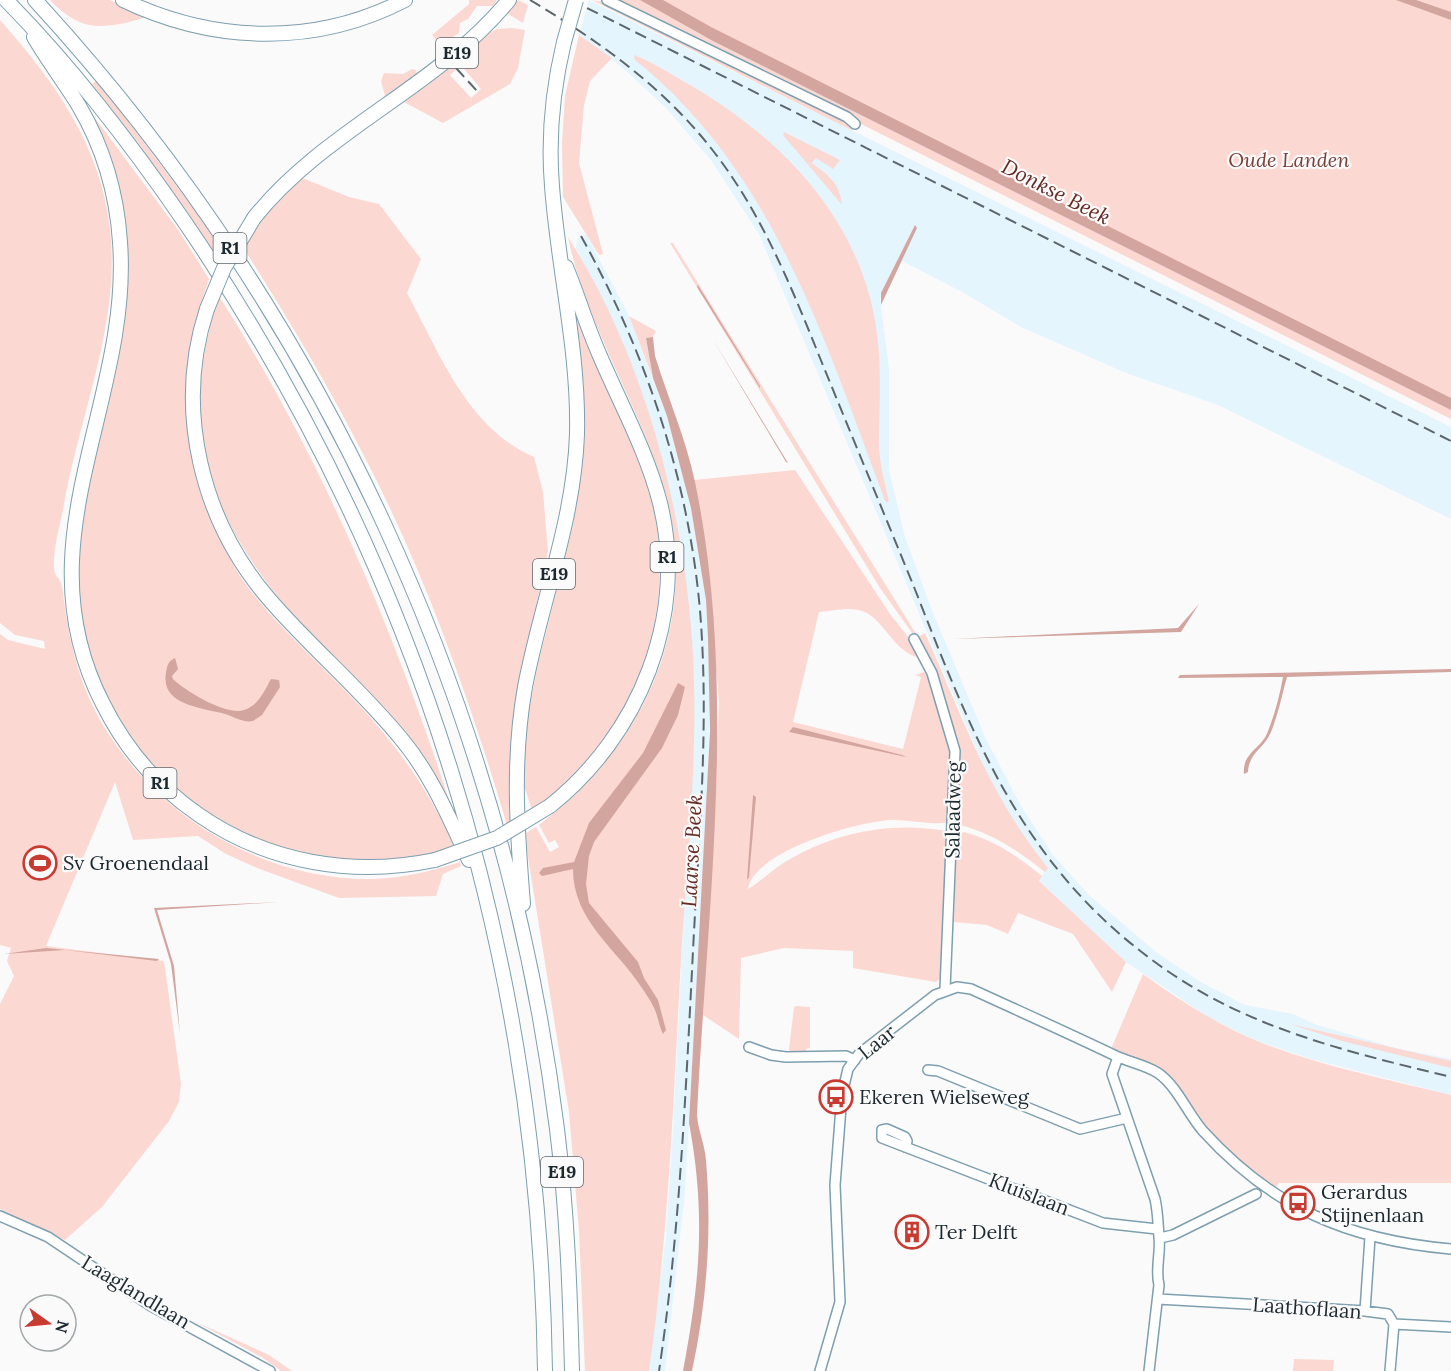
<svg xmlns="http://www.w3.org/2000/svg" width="1451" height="1371" font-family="Lora,serif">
	<rect width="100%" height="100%" fill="#fafafa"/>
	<path fill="#e4f5fe" d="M589,0l862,427v92l-233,-114 -92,-32 -105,-46 -57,-34 -64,-33 -20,39 9,70v101l16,67 26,71 55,131 35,67 32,49 36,40 67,57 43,29 46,24 48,9 24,11 79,23 55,11v36l-140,-36 -54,-18 -46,-22 -85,-57 -87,-81 8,-13 -33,-43 -26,-48 -229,-543 -48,-74 -44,-51 -43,-40 -45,-34z
		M586,234l43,82 38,100 24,92 15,92 4,85 -2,99 -23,408 -20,179h-16l17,-135 7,-105 20,-400 -1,-91 -10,-83 -18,-89 -13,-44 -32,-89 -43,-87 1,-9z"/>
	<path fill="#fcd8d2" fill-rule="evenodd" d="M50,0h60l37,17c-41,12 -65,17 -97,-17z
		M469,0h28l-4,6h-16l-9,13 -8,4 -1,10 -19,12 -8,-10 37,-31z
		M518,0l10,5 -5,18 -16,-10z
		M592,0l16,3 242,121 3,7z
		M617,0h834v419l-590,-295 -7,-8z
		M0,20c54,61 101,126 110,209 11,96 -32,188 -47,281 -4,19 -10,40 -9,58 0,8 5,9 7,15 2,5 2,13 3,18 6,46 18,92 44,132 56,88 160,148 266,146 29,-1 58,-8 86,-17l1,4 -18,8 -7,22 -97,2 -82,-30 -31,-14 -28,-18 -65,4 -18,-58 -69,164 118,15 17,123 -2,18 -10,19 -67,86 -37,33 -65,-31v-205l14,-28 -7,-15 4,-13 -11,-3v-311l8,6 37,9 -1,-8 -29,-6 -15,-12z
		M512,28l13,2 -7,38 -8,16 -67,39 -39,-21 81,-67 12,-6zM461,65l20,24 -10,9 -21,-23z
		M579,35l33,23 -22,23 -6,24 -5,58 24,91 -4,1 -36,-58 -1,-54 3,-47z
		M634,55c19,7 38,20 56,30 93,54 173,137 187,249 5,38 2,75 2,113 1,18 6,37 10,54l-3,2c-61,-161 -112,-332 -251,-443z
		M412,69l4,1 1,4 -32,22 -4,-15 3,-8 19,1z
		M97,80l127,169 -6,11 -79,-116 -47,-60z
		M86,106l93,125 30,48c-31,89 -32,169 9,255 9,18 17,36 29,52 33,44 75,79 112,119 40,43 72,89 96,143 -17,4 -36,12 -53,13 -168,13 -310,-99 -325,-269 -4,-48 8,-97 17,-144 11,-56 22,-113 32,-169l-1,-51z
		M784,132l56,28 -7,9 -17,-11 -4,5c17,13 28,20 30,42l-59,-70z
		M300,177l49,20 30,7 42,55 -14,34c33,61 60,135 127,164l9,35 5,59 -28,130 -7,47 -4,44 2,51 -4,2c-38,-128 -83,-255 -145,-373 -36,-71 -77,-138 -119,-205l37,-50z
		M568,237c75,118 114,264 124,402 8,112 -6,226 -12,338 -7,132 -12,263 -31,394h-64l-6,-140 -10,-119 -42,-261 -1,-18 10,-6 14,25 9,-5 -4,-7 -6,3 -10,-18c113,-84 168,-218 119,-356 -28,-79 -73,-150 -90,-232z
		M670,243h3l245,394 7,-4c38,85 63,161 123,235l-3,4c-28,-22 -53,-39 -88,-48l2,-64 -39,-116 -40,-56z
		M219,296c101,159 174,331 232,510l-19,-33c-35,-39 -71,-79 -106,-119 -102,-114 -158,-202 -107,-358z
		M573,303c24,58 55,116 73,176 29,93 11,193 -47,271 -14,19 -35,35 -51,51l-2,-1 -14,10 -9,-27 5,-68 10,-51 35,-138 10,-69 1,-71z
		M629,316l27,15 -3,6 -7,1 7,40z
		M795,470l95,144 22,28 9,16c-25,-4 -34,-33 -54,-45 -14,-8 -34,-2 -48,-1l-26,110 110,27 18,-72 -6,-2 9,-3 8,9 19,61 -2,80c-14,4 -42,-3 -59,-2 -34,2 -136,31 -142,69 12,-7 24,-19 37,-27 49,-30 106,-41 162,-31l1,56 -8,91 -4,4 -83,-14v-17l-69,-3 -43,10 -2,81 -36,-24 16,-312 -13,-153 -12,-70z
		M964,832c30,8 55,25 78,44l-3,5 87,81 -14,30 -39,-58 -55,-21 -10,21 -21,-9 -33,-3 3,-87z
		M1143,974c36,26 73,50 114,67 63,25 129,38 194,54v88h-172l-4,6 -58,-49 -31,-34 -17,-27 -58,-30z
		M796,1006l14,1v41l-4,1 1,6 -15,-1 -3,-5 5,-42z
		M1290,1024l161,37v7l-109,-27z
		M194,1321l75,34 23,16h-11l-18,-13z
		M1294,1359l40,1 -1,11h-40z"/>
	<path fill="#d3a59f" d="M640,0h23l48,27 740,371v12l-738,-369z
		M1396,0h20l35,12v8z
		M915,225l2,3 -36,77v-12z
		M698,285l62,101v2l-63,-101z
		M653,337l2,19c13,42 31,83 40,126 43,206 12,424 2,633 1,15 8,30 9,45 6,71 1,142 -14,211h-9c17,-90 23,-157 6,-248l21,-392 -2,-93 -2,-38 -15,-92 -24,-92 -14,-38 -7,-40z
		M712,338l76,125 -2,-1z
		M1199,604l-18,28 -228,7 225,-11z
		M175,658l3,11 -6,7 1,3c12,12 54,37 71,31 14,-4 21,-20 27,-31l8,1 1,7 -18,28 -9,6c-10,2 -18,-4 -28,-7 -21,-6 -65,-8 -59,-41 1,-7 2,-12 9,-15z
		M1451,669v3l-164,5c-5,18 -9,38 -16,55 -7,17 -22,20 -23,40l-4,2c-2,-22 18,-25 24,-43 7,-17 12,-37 15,-54l-105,1 2,-3z
		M678,683l7,4 -7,28 -16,33 -68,94 -5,14 -3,28 3,19 49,59 6,16 14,22 8,30 -3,4c-4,-8 -5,-18 -9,-26 -3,-7 -8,-14 -12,-20 -26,-40 -69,-67 -69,-119l-31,7 -3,-3 4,-5 31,-6 15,-39 54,-70z
		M793,727l109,28 4,2 -117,-25z
		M753,795l3,2 -7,80 -2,3z
		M279,902l-122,8 17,56 6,68 -9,-70 -17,-56z
		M46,948l113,11 -2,2 -92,-11 -61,4z"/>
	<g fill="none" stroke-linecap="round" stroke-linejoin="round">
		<g stroke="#7d9fb0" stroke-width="12">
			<path id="minor" d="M607,0l240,117 8,7
				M914,639l18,34 23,78 -10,238
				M749,1047l22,8 15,2 60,-1 9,4
				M1118,1057l-6,17 43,125c3,13 3,26 4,38 2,16 -4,32 0,48l-10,86
				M928,1070l10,1 142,58 47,-11
				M905,1147l2,-6 -2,-4 -18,-8 -5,1v8l221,85 54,6
				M0,1216l48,21 103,69 119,65
				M1160,1238l13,-3 83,-41
				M1158,1299l207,12 23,3 6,10 57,3
				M1365,1311l5,-74
				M820,1371l20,-69 -5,-117 7,-91 6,-25 11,-15 76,-59 22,-8 14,2c48,22 97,44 145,67 13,6 30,9 42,17 19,13 30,41 45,58 70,77 145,109 248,118
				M1390,1371l4,-47"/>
		</g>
		<g stroke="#7d9fb0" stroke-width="16">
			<path id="highway" d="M6,0c68,69 126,145 180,224 234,343 353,733 359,1147
				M35,0c288,313 469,708 522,1129 10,81 13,161 15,242
				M123,0c90,43 191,47 282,0
				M34,37c14,24 31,46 45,69 24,41 38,89 41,136 12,161 -101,300 -17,462 22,44 55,83 96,111 69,48 154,62 236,45
				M254,218c71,-89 183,-130 255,-218
				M207,309c-33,100 -6,211 62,290 42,49 93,91 134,142 29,35 47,79 66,119
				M550,806c89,-71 138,-189 110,-303 -13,-51 -39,-98 -60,-147 -13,-29 -22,-60 -34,-89
				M523,904c-6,-74 -11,-144 2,-217 16,-85 49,-165 52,-253 2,-84 -19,-165 -25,-248 -4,-48 1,-98 12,-144"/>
		</g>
		<use href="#minor" stroke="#fff" stroke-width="9"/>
		<use href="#highway" stroke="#fff" stroke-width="14"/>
		<path stroke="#5d676b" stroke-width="2" stroke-dasharray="12 6" stroke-linecap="butt" d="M530,0c69,41 134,87 184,152 48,62 77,134 106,206 31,76 63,153 94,229 59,150 108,280 245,378 87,63 189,87 292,112
			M571,0l880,441
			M456,68l21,23
			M581,236c69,124 114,262 121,404 6,110 -5,221 -10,331 -7,134 -13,267 -33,400"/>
		<g stroke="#7d9fb0" stroke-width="16" stroke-linecap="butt">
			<path id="highway-bridge" d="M564,42l12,-42
				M207,309l17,-41 30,-50
				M435,860l62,-22 53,-32"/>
		</g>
		<use href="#highway-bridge" stroke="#fff" stroke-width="14"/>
	</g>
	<defs>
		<g id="stadium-ring" transform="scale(1.725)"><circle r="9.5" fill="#fafafa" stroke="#c83b31" stroke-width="1.5"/><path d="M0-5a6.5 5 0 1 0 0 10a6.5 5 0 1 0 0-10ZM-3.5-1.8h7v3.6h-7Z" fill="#c83b31"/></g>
		<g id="bus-ring" transform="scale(1.725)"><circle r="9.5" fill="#fafafa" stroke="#c83b31" stroke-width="1.5"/><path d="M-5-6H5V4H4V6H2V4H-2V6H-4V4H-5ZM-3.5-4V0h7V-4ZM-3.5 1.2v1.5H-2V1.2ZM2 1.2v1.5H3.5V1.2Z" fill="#c83b31"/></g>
		<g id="building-ring" transform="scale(1.725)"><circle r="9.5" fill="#fafafa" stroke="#c83b31" stroke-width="1.5"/><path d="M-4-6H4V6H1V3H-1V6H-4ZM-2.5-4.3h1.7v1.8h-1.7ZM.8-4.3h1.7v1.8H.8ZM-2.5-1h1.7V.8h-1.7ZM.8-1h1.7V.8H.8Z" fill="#c83b31"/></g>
	</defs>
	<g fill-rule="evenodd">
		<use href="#stadium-ring" x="40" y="863"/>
		<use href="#bus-ring" x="836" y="1097"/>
		<use href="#bus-ring" x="1298" y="1203"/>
		<use href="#building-ring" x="912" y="1232"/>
	</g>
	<g text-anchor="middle" stroke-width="4.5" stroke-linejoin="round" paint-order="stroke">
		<g fill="#fafafa" stroke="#5f686d" stroke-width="1.5">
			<rect x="436" y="38" width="42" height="30" rx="4.5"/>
			<rect x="213.5" y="233" width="33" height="30" rx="4.5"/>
			<rect x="650.5" y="542" width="33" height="30" rx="4.5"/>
			<rect x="533" y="559" width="42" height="30" rx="4.5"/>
			<rect x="143.5" y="768" width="33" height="30" rx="4.5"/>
			<rect x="541" y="1157" width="42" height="30" rx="4.5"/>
		</g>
		<g font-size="18" font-weight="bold" fill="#1c2a30">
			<text x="457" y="59">E19</text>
			<text x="230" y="254">R1</text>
			<text x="667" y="563">R1</text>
			<text x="554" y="580">E19</text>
			<text x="160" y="789">R1</text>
			<text x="562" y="1178">E19</text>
		</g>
		<g font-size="20" font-style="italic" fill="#7a3e37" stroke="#fafafa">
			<text x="1289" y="167">Oude Landen</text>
		</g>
		<g font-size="20" fill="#1c2a30" stroke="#fafafa">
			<text transform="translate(953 810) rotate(-89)" y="7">Salaadweg</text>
			<text transform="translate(877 1042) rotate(-39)" y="7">Laar</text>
			<text transform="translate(1029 1194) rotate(21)" y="7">Kluislaan</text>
			<text transform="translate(136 1292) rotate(31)" y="7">Laaglandlaan</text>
			<text transform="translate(1307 1308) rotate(4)" y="7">Laathoflaan</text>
		</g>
		<g font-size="20" fill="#1c2a30" stroke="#fafafa" text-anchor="start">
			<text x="63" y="870">Sv Groenendaal</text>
			<text x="859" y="1104">Ekeren Wielseweg</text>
			<text x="1321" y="1199">Gerardus<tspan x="1321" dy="23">Stijnenlaan</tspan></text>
			<text x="935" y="1239">Ter Delft</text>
		</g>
		<g font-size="21" font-style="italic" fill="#652b25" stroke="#fafafa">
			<text transform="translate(1056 192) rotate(27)" y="7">Donkse Beek</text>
			<text transform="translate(692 851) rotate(-87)" y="7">Laarse Beek</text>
		</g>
	</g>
	<g transform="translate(48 1323) rotate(105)"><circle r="28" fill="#fafafa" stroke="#a1a7a9" stroke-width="1.5"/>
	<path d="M0-4.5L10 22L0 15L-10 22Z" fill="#c83b31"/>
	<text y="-9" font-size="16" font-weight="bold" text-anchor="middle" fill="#1c2a30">N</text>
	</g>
</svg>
